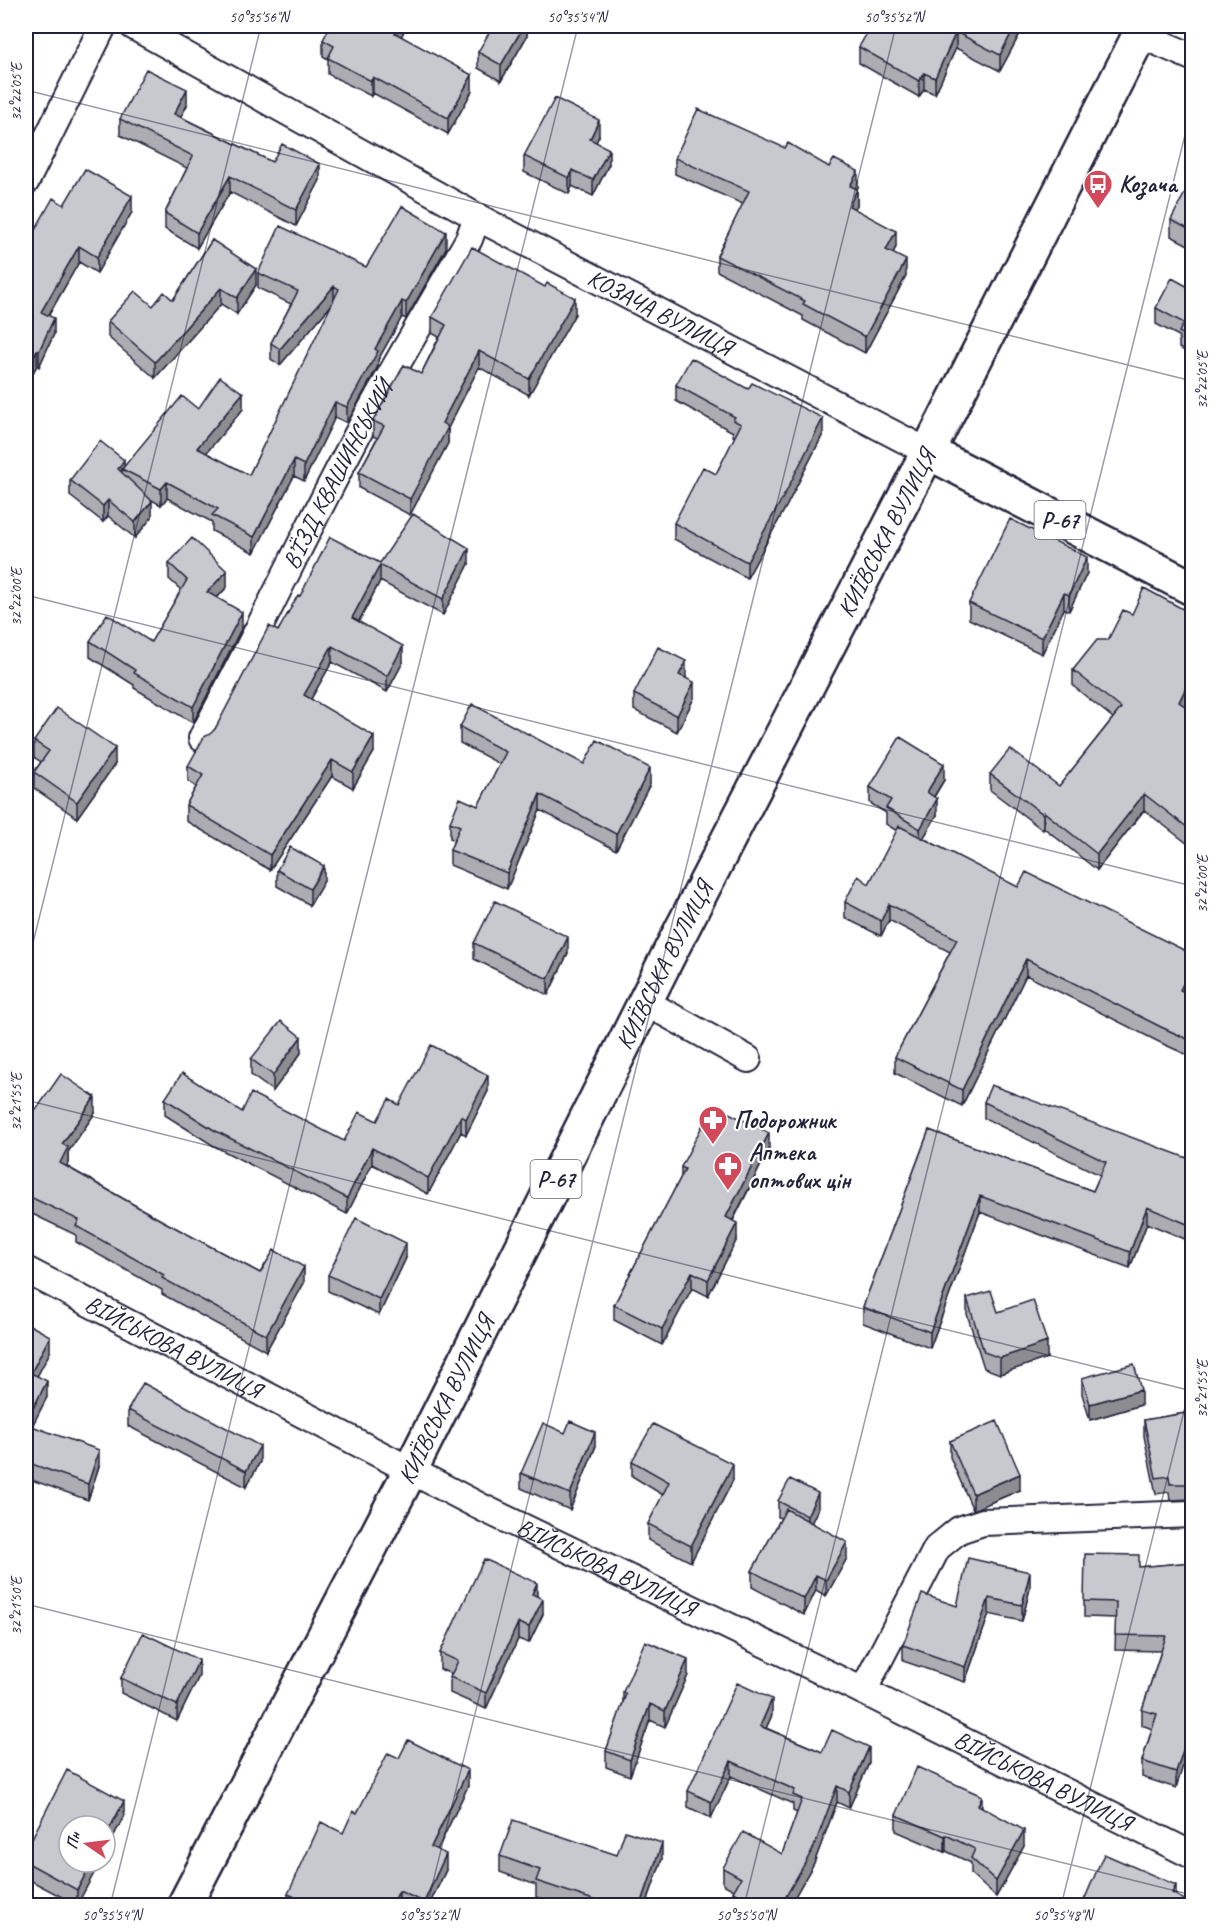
<svg xmlns="http://www.w3.org/2000/svg" width="1218" height="1931" font-family="Caveat,sans-serif">
	<rect width="100%" height="100%" fill="#fff"/>
	<filter id="ink" filterUnits="userSpaceOnUse"><feTurbulence type="fractalNoise" baseFrequency=".0167" numOctaves="2"/><feDisplacementMap in="SourceGraphic" scale="12" xChannelSelector="R" yChannelSelector="G"/><feConvolveMatrix kernelMatrix="1 2 1 2 8 2 1 2 1" color-interpolation-filters="sRGB"/></filter>
	<g filter="url(#ink)">
		<g fill="none" stroke-linecap="round" stroke-linejoin="round">
			<g stroke="#22223b" stroke-width="30">
				<g id="street">
					<path id="s1" d="M133,26l344,191 451,235"/>
					<path d="M1139,34l53,23"/>
					<path d="M26,181l77,-155"/>
					<path id="s2" d="M202,738c58,-108 109,-219 167,-325 33,-59 67,-116 100,-174l8,-22"/>
					<path d="M645,1002l103,57"/>
					<path id="s3" d="M26,1270l457,238 380,183 329,164"/>
					<path d="M863,1691l74,-143 22,-18 24,-8 209,-8"/>
				</g>
			</g>
			<g stroke="#22223b" stroke-width="38">
				<g id="primary">
					<path d="M928,452l264,136"/>
					<path id="s4" d="M184,1906l226,-435 258,-515 260,-504 216,-426"/>
				</g>
			</g>
			<use href="#street" stroke="#fff" stroke-width="26"/>
			<use href="#primary" stroke="#fff" stroke-width="33"/>
		</g>
		<path fill="#acacb2" stroke="#22223b" stroke-width="1.5" d="M240,26h12l-3,4z
			M404,26v5l-3,5 71,55 -24,43 -75,-41 -2,3 -43,-22v-15l-5,-3v-16z
			M527,26v10l-26,45 -23,-13v-16z
			M899,26h125l-24,45 -44,-23 -21,46 -11,-5 -5,8 -60,-34v-16l38,-18z
			M187,105l-6,12 91,45 48,18 -24,46 -66,-34 -33,56 -32,-19v-16l22,-45 -67,-33v-16z
			M599,136l-3,6 13,22 -16,32 -21,-10 -3,8 -45,-22v-16z
			M675,158l183,29 -1,2v16l-2,4 41,38 -3,6 13,23 -41,77 -62,-33v-4l-86,-45v-15l26,-52 -68,-30z
			M1192,185v62l-21,-11v-16z
			M64,205l68,7 -35,61 -18,-11 -30,53 5,19 -15,33 -2,-2 -8,16v9l-3,7v-151z
			M212,240l44,45 -19,29 -16,-10 -66,74 -47,-41v-16l45,-15 20,-6z
			M446,248l-40,71 -4,-2 -24,43v6l-31,57 -12,-6 -31,64 -10,-5 -40,77 -42,-22v-9l-45,-24 -6,7 -11,-6 2,18 -17,21 -27,-22 -5,6 -33,-26v-16l54,-13 74,-58h45l-37,44 43,22 84,-172 -53,62 -9,-6v-16l20,-39 -33,-16v-15l108,-6z
			M1192,289v66l-13,-7v-12l-23,-12v-16z
			M575,314l-46,81 -50,-28 -31,61v15l-38,72 -51,-27v-16l18,-34 -4,-2v-15l48,-47 18,-37 -7,-4v-16z
			M676,385l147,49 -36,71 -40,73 -73,-39v-16l42,-49 19,-37 -2,-1v-4l-57,-31z
			M169,563l58,24 -10,11 25,29 -49,96 -59,-35v-3l-44,-28v-16l61,1 30,-52 -12,-11z
			M380,563l89,1 -26,51 -63,-34 -21,41 44,40 -16,30 -55,-30 -21,37 63,53 -21,36 -21,-12 -62,94 -84,-49v-16l10,-18 -8,-6v-15l27,-37 85,-133z
			M1087,573l-18,38 -5,-2 -22,45 -73,-35v-16z
			M1132,614h60v77l-7,15 7,5v136l-48,-37 -47,60 -53,-42 -1,2 -53,-40v-16l69,12 54,-68 -40,-32v-16l35,-30z
			M686,677v1l8,20 -17,34 -43,-22v-16z
			M460,727l124,37 66,20 -34,66 -76,-40 -33,79 -57,-24v-15l4,-10 -4,-2v-16l28,-16 22,-42 -40,-21z
			M34,741l81,23 -38,54 -43,-30v-16l7,-10 -7,-5z
			M944,780l-10,17 3,18 -14,23 269,144 -5,11 5,3v61l-31,-14 -135,-68 -64,131 -67,-33v-16l55,-105 -61,-32 -8,16 -36,-18v-16l24,-18 28,-53 -11,-7v-11l-16,-10v-16z
			M277,870l47,11 -14,24 -33,-19z
			M474,943l94,10 -20,42 -74,-36z
			M301,1053l-28,38 -22,-16v-16z
			M488,1091l-22,44 -5,-3 -33,62 -56,-30 -25,50 -133,-68 -49,-31v-16l77,13 102,29 33,-20 22,-16z
			M26,1102l10,8 59,3 -27,39v11l-2,3 93,53 101,54 44,10 -38,68 -104,-57v-4l-86,-48v-7l-50,-24z
			M984,1102l203,56 5,-13v97l-45,-19 -17,45 -150,-56 -50,136 -67,-25v-16l66,-177 164,61 7,-16 -116,-57z
			M769,1149l-36,72 4,18 -29,57 -16,-8 -30,57 -48,-25v-15l67,-128v-10z
			M406,1258l-27,57 -51,-24v-16z
			M967,1298l31,14 49,46 -47,16 -16,-6 -17,-54z
			M26,1323l24,29 -13,24 10,21 -15,29 67,40 -11,34 -62,-22z
			M1082,1378l59,27 -51,15 -8,-26z
			M128,1410l132,52 -14,25 -118,-61z
			M1192,1412v87l-22,1 -1,-8 -13,2 -12,-58v-16z
			M950,1441l70,49 -47,20 -23,-53z
			M595,1448l-25,62 -49,-22v-15z
			M632,1461l101,19 -42,82 -43,-22v-16l15,-29 -31,-19z
			M778,1501l40,8 -7,13 36,36 -21,38 -10,-6 -12,25 -52,-28v-16l29,-53 -3,-1z
			M1192,1562v72l-16,154 -34,-11v-16l10,-32 -10,-4v-15l19,-59 -46,-1 1,-32 -32,-1v-16l55,-34z
			M1030,1588l-8,33 -33,-7 -24,68 -62,-21v-16l54,-39z
			M537,1596l6,18 -14,29 -11,-4 -32,70 -36,-16v-16l1,-3 -11,-5v-16z
			M688,1675l-23,52 -15,-7 -20,56 -24,-9v-16l17,-47v-12z
			M199,1676l-22,45 -56,-28v-15z
			M772,1715l-6,13 56,24 47,11 -20,45 -12,-6 -23,61 -24,42h-57v-13l1,-2 -11,-6v-16l59,-14 15,-41 -4,-2v-7l-62,-28 -20,42 -23,-11v-16z
			M399,1758l69,28 -31,64 9,20 -17,35h-141v-11l55,-61z
			M982,1807l42,39 -28,51 -25,-23v-11l-25,-12 -1,1 -49,-21v-16z
			M124,1816l-47,89 -51,-27v-28z
			M617,1855l45,4 -16,46h-84l-26,-8v-12l-36,-13v-16z"/>
		<path fill="#8c8c91" stroke="#22223b" stroke-width="1.5" d="M399,26h5v5l-9,18v-16z
			M524,26h3v10l-26,45v-16z
			M1015,26h9l-24,45v-16z
			M956,32v16l-21,46v-16z
			M924,73v16l-5,8v-16z
			M472,75v16l-24,43v-16z
			M373,77v16l-2,3v-15z
			M187,89v16l-13,25v-16z
			M599,120v16l-9,19v-16z
			M609,149v15l-16,32v-16z
			M320,164v16l-24,46v-16z
			M572,170v16l-3,8v-16z
			M858,171v16l-8,14v-15z
			M230,176v16l-33,56v-15z
			M857,189v16l-8,17v-16z
			M132,196v16l-35,61v-16z
			M896,231v16l-10,19v-16z
			M446,232v16l-40,71v-16z
			M79,246v16l-38,66v-16z
			M906,260v16l-41,77v-16z
			M256,269v16l-19,29v-16z
			M334,286v16l-54,63v-16z
			M221,288v16l-66,74v-16z
			M575,298v16l-46,81v-16z
			M402,301v16l-24,43v6l-31,57v-16l28,-58z
			M54,318v16l-15,33v-16z
			M37,350v15l-8,16v9l-3,7v-27z
			M479,351v16l-31,61v15l-38,72v-16l32,-76z
			M243,393v16l-46,55v-16z
			M335,402v15l-31,64v-16z
			M823,418v16l-36,71 -40,73v-16z
			M124,460v10l-2,-1v10l-4,-10z
			M294,460v16l-40,77v-16z
			M167,482v16l-6,7v-16z
			M108,500v16l-5,6v-16z
			M152,501v16l-17,21v-16z
			M469,548v16l-26,51v-16z
			M1087,557v16l-18,38v-16z
			M380,565v16l-28,53v-16z
			M227,571v16l-20,21v-16z
			M1064,593v16l-22,45v-16z
			M242,612v15l-49,96v-16z
			M332,646v16l-28,49v-16z
			M403,646v16l-16,30v-16z
			M686,661v16l-7,14v-16z
			M1192,675v16l-13,27v-16z
			M694,682v16l-17,34v-16z
			M374,736v16l-21,36v-16z
			M115,748v16l-38,54v-16z
			M332,760v16l-62,94v-15z
			M944,764v16l-17,28v-16z
			M650,768v16l-34,66v-16z
			M540,794v16l-33,79v-16z
			M1144,794v16l-47,60v-16z
			M937,799v16l-17,29v-15z
			M1044,812v16l-1,2v-16z
			M324,866v15l-14,24v-16z
			M889,904v16l-8,16v-15z
			M568,937v16l-20,42v-16z
			M1026,959v16l-64,131v-16z
			M1192,966v16l-12,24v-16z
			M301,1037v16l-28,38v-16z
			M488,1075v16l-22,44v-16z
			M95,1097v16l-27,39v11l-8,16v-16l2,-19z
			M461,1116v16l-33,62v-16z
			M769,1133v16l-43,84v-16z
			M372,1148v16l-25,50v-16z
			M980,1196v16l-50,136v-16z
			M1147,1207v16l-17,45v-16z
			M737,1223v16l-29,57v-16z
			M406,1243v15l-27,57v-16z
			M304,1267v16l-38,68v-16z
			M692,1272v16l-30,57v-16z
			M50,1336v16l-19,36v-15z
			M1047,1342v16l-47,16v-16z
			M47,1381v16l-21,41v-16z
			M1141,1390v15l-51,15v-16z
			M595,1432v16l-25,62v-16z
			M260,1446v16l-14,25v-16z
			M99,1450v16l-11,34v-16z
			M733,1464v16l-42,82v-16z
			M1020,1474v16l-47,20v-16z
			M818,1493v16l-11,23v-16z
			M847,1542v16l-21,38v-16z
			M1030,1572v16l-8,33v-16z
			M816,1575v15l-12,25v-16z
			M537,1583v16l-5,-5z
			M989,1598v16l-24,68v-15z
			M543,1599v15l-14,29v-16z
			M518,1623v16l-32,70v-16z
			M688,1659v16l-23,52v-16z
			M199,1660v16l-22,45v-16z
			M772,1699v16l-12,27v-16z
			M650,1704v16l-20,56v-16z
			M1192,1722v16l-16,50v-16z
			M869,1747v16l-20,45v-16z
			M731,1761v15l-20,42v-16z
			M468,1770v16l-37,77v-16z
			M837,1786v16l-23,61 -24,42h-9z
			M982,1796v15l-4,-6z
			M124,1801v15l-19,37v-16z
			M1024,1830v16l-28,51v-16z
			M946,1835v16l-1,1v-16z
			M662,1843v16l-16,46h-5z
			M446,1854v16l-17,35h-5v-3z
			M92,1862h8l-23,43v-15z
			M1176,1885v16l-4,-8z
			M399,1891v14h-7z"/>
		<path fill="#c8c8cf" stroke="#22223b" stroke-width="1.5" d="M330,26h69l-4,7 77,42 -24,43 -75,-41 -2,4 -43,-23 6,-12 -11,-6z
			M493,26h31l-23,39 -23,-13z
			M871,26h19l7,3 2,-3h116l-15,29 -44,-23 -21,46 -11,-5 -5,8 -60,-34z
			M146,69l41,20 -13,25 98,48 10,-18 38,20 -24,46 -66,-34 -33,57 -32,-20 28,-57 -73,-37z
			M555,98l44,22 -9,19 19,10 -16,31 -21,-10 -3,8 -45,-22z
			M698,109l87,39 3,-5 41,24 5,-8 24,12 -8,15 7,3 -8,17 47,25 -10,19 20,10 -41,77 -62,-33 2,-3 -88,-45 32,-65 -74,-33z
			M85,169l47,27 -35,61 -18,-11 -38,66 13,6 -15,33 -2,-1 -11,20v-106l5,-9 -5,-3v-6l27,-48 11,7z
			M1190,183l2,2v46l-21,-11z
			M402,206l44,26 -40,71 -4,-2 -27,48 3,2 -31,56 -12,-5 -31,63 -10,-5 -40,77 -42,-22 6,-6 -51,-27 -6,7 -39,-20 60,-73 16,13 22,-32 23,16 -46,55 52,27 90,-186 -5,-3 -54,63 -9,-6 27,-52 -40,-18 22,-47 86,41z
			M212,240l44,29 -19,29 -16,-10 -66,74 -47,-41 27,-30 18,15 11,-14 9,8z
			M472,247l73,40 2,-4 28,15 -46,81 -50,-28 -37,72 6,4 -38,72 -51,-27 25,-46 -11,-5 31,-56 17,9 25,-49 -14,-8z
			M1172,278l20,11v50l-13,-7 5,-9 -28,-15z
			M691,358l57,31 4,-6 71,35 -36,72 -40,72 -73,-39 29,-56 13,7 25,-50 -8,-4 2,-3 -59,-32z
			M26,372l3,2 -3,7z
			M100,441l24,19 -6,9 34,32 -17,21 -27,-22 -5,6 -33,-26z
			M413,514l56,34 -26,51 -63,-34 -28,53 51,28 -16,30 -55,-30 -28,49 70,41 -21,36 -21,-12 -62,95 -84,-50 17,-30 -15,-9 16,-29 6,-3 5,-5 54,-103 9,5 20,-36 2,1 30,-59 50,26z
			M1010,519l77,38 -18,38 -5,-2 -22,45 -73,-35z
			M192,538l35,33 -20,21 35,20 -49,95 -59,-34 1,-3 -45,-29 17,-27 44,28 36,-62 -18,-17z
			M1144,588l48,26v61l-13,27 13,9v120l-48,-37 -47,60 -53,-42 -1,2 -53,-40 20,-25 49,37 62,-78 -48,-38 24,-30h11l15,-30 9,4z
			M658,647l28,14 -7,14 15,7 -17,34 -43,-22z
			M472,704l112,60 13,-24 53,28 -34,66 -76,-40 -33,79 -57,-23 10,-24 -10,-4 10,-24 18,8 28,-54 -46,-25z
			M57,708l58,40 -38,54 -43,-30 15,-21 -15,-10z
			M900,737l44,27 -17,28 10,7 -17,30 -34,-21 5,-8 -21,-13z
			M899,826l119,61 8,-15 166,82v12l-12,24 12,6v45l-31,-14 -135,-68 -64,131 -67,-33 62,-118 -68,-35 -8,17 -36,-19 13,-26 11,8z
			M290,847l34,19 -14,23 -33,-19z
			M495,901l73,36 -20,42 -74,-36z
			M281,1021l20,16 -28,38 -22,-16z
			M431,1045l57,30 -22,44 -5,-3 -33,62 -56,-30 -25,50 -133,-68 -49,-31 17,-26 60,39 9,-19 93,48 15,-29 18,9 12,-22 10,6z
			M61,1074l34,23 -33,47 6,3 -8,16 99,56 101,54 14,-23 30,17 -38,68 -104,-57 2,-3 -88,-49 3,-6 -53,-25v-93l10,8z
			M991,1085l196,73 5,-13v81l-45,-19 -17,45 -150,-56 -50,136 -67,-25 66,-177 164,61 13,-29 -122,-60z
			M713,1105l56,28 -43,84 11,6 -29,57 -16,-8 -30,57 -48,-24 71,-136 -4,-2z
			M356,1218l50,25 -27,56 -51,-24z
			M991,1291l7,21 35,-12 14,42 -47,16 -16,-6 -17,-54z
			M26,1323l24,13 -19,37 16,8 -21,41z
			M1134,1364l7,26 -51,14 -8,-26z
			M143,1383l117,63 -14,25 -118,-61z
			M1192,1412v72h-22l-1,-8 -13,2 -12,-58z
			M570,1421l25,11 -25,62 -49,-21 22,-50 22,10z
			M997,1421l23,53 -47,20 -23,-53z
			M26,1424l73,26 -11,34 -62,-22z
			M653,1424l80,40 -42,82 -43,-22 21,-42 -37,-21z
			M790,1479l28,14 -11,23 -29,-15z
			M786,1509l61,33 -21,38 -10,-5 -12,24 -52,-28z
			M1085,1554l54,1v12l53,-5v56l-2,1 2,24v79l-16,50 -34,-11 15,-47 -15,-4 24,-74 -51,-1 1,-33 -32,-1z
			M968,1558l62,14 -8,33 -33,-7 -24,69 -62,-22 19,-51 35,12z
			M484,1559l53,24 -5,11 11,5 -14,28 -11,-4 -32,70 -36,-16 8,-16 -18,-8z
			M143,1633l56,27 -22,45 -56,-27z
			M645,1641l43,18 -23,52 -15,-7 -20,56 -24,-9 20,-57 -3,-2z
			M737,1683l35,16 -12,27 62,26 10,-22 37,17 -20,45 -12,-6 -23,61 -33,58h-24l-24,-13 8,-14 -18,-10 20,-36 39,22 20,-55 -9,-4 2,-5 -64,-29 -20,41 -23,-11z
			M408,1740l60,30 -37,77 15,7 -22,48 -25,-11 -7,14h-78l-26,-11 33,-72 22,11 10,-22 4,2 31,-60 11,5z
			M917,1767l65,29 -4,9 46,25 -28,51 -25,-23 4,-9 -29,-14 -1,1 -49,-21z
			M67,1770l57,31 -19,36v-11h-36v36h23l-15,28 -51,-28v-12z
			M513,1820l104,35 8,-24 37,12 -21,62h-32l-73,-24 4,-11 -40,-14z
			M1104,1854l72,31 -4,8 20,11v1h-110z"/>
	</g>
	<path fill="none" stroke="#22223b" stroke-width="1.5" stroke-opacity="0.45" d="M26,90l1166,291M26,595l1166,291M26,971l235,-945M26,1100l1166,291M26,1604l1166,291M110,1906l468,-1880M427,1906l469,-1880M744,1906l448,-1799M1061,1906l131,-527"/>
	<defs>
		<g id="bus-pin" transform="scale(1.5)"><path d="M0 17L-7.5 6A9.5 9.5 0 1 1 7.5 6Z" fill="#d1495b" stroke="#fff"/><path d="M-5-6H5V4H4V6H2V4H-2V6H-4V4H-5ZM-3.5-4V0h7V-4ZM-3.5 1.2v1.5H-2V1.2ZM2 1.2v1.5H3.5V1.2Z" fill="#fff"/></g>
		<g id="pharmacy-pin" transform="scale(1.5)"><path d="M0 17L-7.5 6A9.5 9.5 0 1 1 7.5 6Z" fill="#d1495b" stroke="#fff"/><path d="M-2-6h4v4h4v4h-4v4h-4v-4h-4v-4h4Z" fill="#fff"/></g>
	</defs>
	<g fill-rule="evenodd">
		<use href="#bus-pin" x="1098" y="184"/>
		<use href="#pharmacy-pin" x="713" y="1120"/>
		<use href="#pharmacy-pin" x="728" y="1166"/>
	</g>
	<g text-anchor="middle" stroke-width="4.5" stroke-linejoin="round" paint-order="stroke">
		<g fill="#fff" stroke="#646476" stroke-width="1.5">
			<rect x="1034.5" y="501" width="51" height="38" rx="4.5"/>
			<rect x="530.5" y="1160" width="51" height="38" rx="4.5"/>
		</g>
		<g font-size="22" font-weight="bold" fill="#22223b">
			<text x="1060" y="528">Р-67</text>
			<text x="556" y="1187">Р-67</text>
		</g>
		<g font-size="24" font-weight="bold" fill="#22223b" stroke="#fff" text-anchor="start">
			<text x="1119" y="192">Козача</text>
			<text x="734" y="1128">Подорожник</text>
			<text x="749" y="1160">Аптека<tspan x="749" dy="28">оптових цін</tspan></text>
		</g>
		<g font-size="24" fill="#22223b" stroke="#fff">
			<text dy="8" stroke="none"><textPath href="#s1" startOffset="600">КОЗАЧА ВУЛИЦЯ</textPath></text>
			<text dy="8" stroke="none"><textPath href="#s2" startOffset="296">В’ЇЗД КВАШИНСЬКИЙ</textPath></text>
			<text dy="8" stroke="none"><textPath href="#s4" startOffset="1542">КИЇВСЬКА ВУЛИЦЯ</textPath></text>
			<text dy="8" stroke="none"><textPath href="#s4" startOffset="1056">КИЇВСЬКА ВУЛИЦЯ</textPath></text>
			<text dy="8" stroke="none"><textPath href="#s3" startOffset="166">ВІЙСЬКОВА ВУЛИЦЯ</textPath></text>
			<text dy="8" stroke="none"><textPath href="#s4" startOffset="570">КИЇВСЬКА ВУЛИЦЯ</textPath></text>
			<text dy="8" stroke="none"><textPath href="#s3" startOffset="652">ВІЙСЬКОВА ВУЛИЦЯ</textPath></text>
			<text dy="8" stroke="none"><textPath href="#s3" startOffset="1138">ВІЙСЬКОВА ВУЛИЦЯ</textPath></text>
		</g>
	</g>
	<rect width="1218" height="1931" fill="none" stroke="#fff" stroke-width="66"/>
	<g transform="translate(87 1844) rotate(284)"><circle r="28" fill="#ffffff" stroke="#a7a7b1" stroke-width="1.5"/>
	<path d="M0-4.5L10 22L0 15L-10 22Z" fill="#d1495b"/>
	<text y="-9" font-size="16" font-weight="bold" text-anchor="middle" fill="#22223b">Пн</text>
	</g>
	<rect x="33" y="33" width="1152" height="1865" fill="none" stroke="#22223b" stroke-width="2"/>
	<g font-size="15" text-anchor="middle" fill="#22223b">
		<text x="259" y="22">50°35'56"N</text>
		<text x="577" y="22">50°35'54"N</text>
		<text x="894" y="22">50°35'52"N</text>
		<text transform="translate(16 92) rotate(-90)" y="5">32°22'05"E</text>
		<text transform="translate(1202 380) rotate(-90)" y="5">32°22'05"E</text>
		<text transform="translate(16 597) rotate(-90)" y="5">32°22'00"E</text>
		<text transform="translate(1202 884) rotate(-90)" y="5">32°22'00"E</text>
		<text transform="translate(16 1102) rotate(-90)" y="5">32°21'55"E</text>
		<text transform="translate(1202 1389) rotate(-90)" y="5">32°21'55"E</text>
		<text transform="translate(16 1606) rotate(-90)" y="5">32°21'50"E</text>
		<text x="112" y="1920">50°35'54"N</text>
		<text x="429" y="1920">50°35'52"N</text>
		<text x="746" y="1920">50°35'50"N</text>
		<text x="1063" y="1920">50°35'48"N</text>
	</g>
</svg>
